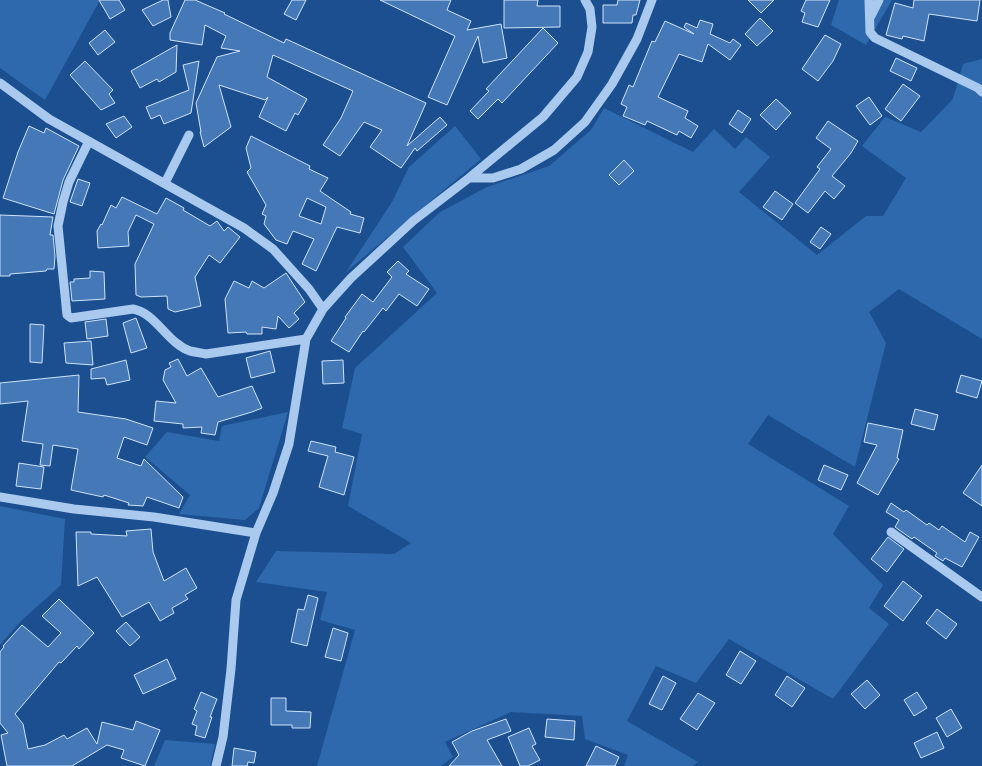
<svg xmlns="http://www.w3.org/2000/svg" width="982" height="766" font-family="Ubuntu,sans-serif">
	<rect width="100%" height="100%" fill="#1b4f8f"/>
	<path fill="#2e69ad" d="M0,0h100l-55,100 -45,-32z
		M839,0h53l-26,45 -35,-20z
		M982,59v280l-83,-50 -30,23 17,31 -31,124 -87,-52 -20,29 101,62 -16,28 50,51 -14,23 20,16 -56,75 -104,-60 -33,44 -40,-17 -29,55 71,41 -5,4h-69l4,-11 -43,-16 -3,-23 -71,-4 -66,30 8,15 -12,9h-124l38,-136 -35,-10 7,-28 -71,-10 20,-31 118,3 17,-11 -63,-37 14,-72 -20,-6 13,-60 82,-75 -34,-46 37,-35 47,-25 62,-21 42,-36 13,-22 89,44 21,-23 21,20 11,-12 24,20 -31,35 78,63 49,-39h17l23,-38 -44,-32 23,-29 36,15 32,-33 10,-35z
		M455,126l26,33 -135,113 46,-70 17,-35z
		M288,412l-29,96 -14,12 -66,-6 11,-19 -45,-38 22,-25 52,9 3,-15z
		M0,506l65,13 -4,66 -41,37 -20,23z
		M165,740l50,4 -5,22h-56z"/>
	<path fill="#4478b7" stroke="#cfe3fa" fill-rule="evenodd" d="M99,0h20l6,10 -15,9z
		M163,0h5l3,17 -18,9 -11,-16z
		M185,0h10l30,13 -1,1 60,29 2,-4 140,64 -19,43 33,-29 7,8 -30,26 -2,-3 -14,20 -31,-21 12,-17 -18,-8 -24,34 -17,-11 18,-27 12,-27 -80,-36 -6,22 40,22 -9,16 -3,-2 -9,18 -27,-14 9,-20 -3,3 -46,-15 12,42 -27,20 -4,-15h1l-5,-29 21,-46 23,-6 -19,-3 5,-12 -21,-11 -3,20 -32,-5v-7z
		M292,0h14l-10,20 -12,-6z
		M380,0h71l-4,10 24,11 -4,9 34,-6 6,34 -24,5 -5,-27 -31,69 -19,-8 27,-61z
		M504,0h34l-1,6h23v21l-56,1z
		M618,0h22l-4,15h-3l-1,8h-29v-18h14z
		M748,0h26l-13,13z
		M806,0h24l-12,27 -16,-5 3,-9 -4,-2z
		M914,0h66l-3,21 -48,-7 -5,27 -21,-5 -1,3 -16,-4 9,-32 18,5z
		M760,18l13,13 -16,15 -12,-12z
		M700,20l13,4 -3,10 20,9 3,-4 8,6 -11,15 -22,-16 -6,18 -23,-8 -21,43 30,14 -3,7 13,8 -7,12 -12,-7 -2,4 -30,-14 -2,4 -22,-9 4,-9 -6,-3 8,-19 4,2 19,-46 3,1 10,-21 29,13 -10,-7 2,-4 11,5z
		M543,28l15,15 -56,60 -4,-4 -20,20 -8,-8 19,-20 -3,-2z
		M105,30l10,12 -17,13 -9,-12z
		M825,35l16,9 -8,17 -15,20 -16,-12z
		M177,45l-1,27 -17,10 -2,-3 -17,9 -9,-17z
		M896,58l21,10 -6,13 -21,-10z
		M85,61l28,29 -4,4 6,9 -14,7 -31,-35z
		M199,61l-8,52 -27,11 -4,-9 -9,4 -5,-12 43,-17 -6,-25z
		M903,84l17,12 -19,25 -16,-12z
		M869,97l13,19 -12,9 -14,-19z
		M776,99l15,14 -15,17 -16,-15z
		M738,110l13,9 -9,14 -13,-9z
		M124,116l8,11 -16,11 -10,-14z
		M828,121l30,20 -7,12 -19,23 13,10 -11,13 -9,-8 -17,22 -13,-10 25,-34 -3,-2 14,-18 -15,-11z
		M29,126l15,7 2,-5 33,18 -16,34 -9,34 -51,-16 15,-46z
		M251,136l59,30 -1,3 19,9 -8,13 31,21 -1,2 14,4 -4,15 -23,-6 -21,44 -14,-7 12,-25 -21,-8 -6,13 -11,-4 -12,-16 2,-8 -4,-2 4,-9 -19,-33 4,-4 -5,-20zM307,198l19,9 -5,17 -22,-8z
		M624,160l10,11 -15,14 -10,-10z
		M78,179l12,4 -8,23 -12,-4z
		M775,191l18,13 -11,16 -19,-13z
		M122,197l35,17 9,-16 18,10 -1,2 27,16 7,-5 7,10 4,-4 12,10 -20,26 -11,-8 -14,22 6,29 -26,6 -7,-3 -1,-13 -26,1 -5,-2 -1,-31 19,-40 -18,-9 -8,17 1,14 -31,2 -1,-17 4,-7 1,1 9,-20 5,3z
		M0,215l53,2 -3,18h3l2,21 -1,13h-7l-1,2 -36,3v2h-10z
		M821,227l10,7 -11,15 -10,-7z
		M398,261l11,10 -3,3 23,15 -12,17 -18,-12 -13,17 -3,-3 -19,24 -1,-1 -14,21 -18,-11 15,-23 -1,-1 17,-23 11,8 19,-25 -5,-5z
		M90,271l14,1 1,27 -33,2 -2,-19h4v-3l16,-1z
		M286,273l19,29 -11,11 5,6 -10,9 -11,-12 -2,13 -14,-2v7h-15l-1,-2 -18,1 -3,-34 9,-18 15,7 3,-7 12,7z
		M136,318l11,30 -16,5 -8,-30z
		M106,319l2,17 -21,3 -2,-17z
		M30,324l14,1 -2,38 -12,-1z
		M91,341l2,24 -27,-2 -2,-20z
		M270,351l5,21 -24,6 -5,-20z
		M178,359l9,17 14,-8 17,29 34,-11 10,22 -10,4 -34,10 -3,13 -14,-2 1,-6 -19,1v-4l-29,-3 2,-20 20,2 -13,-23 2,-10 6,-3 -2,-4z
		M126,360l4,20 -23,5 -2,-7 -14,1v-10z
		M343,360l1,23 -21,1 -1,-23z
		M79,375l-1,37 48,7 27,9 -6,17 -23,-8 -7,21 24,8 3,-7 39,38 -4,11 -32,-11 -4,9 -15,-1 1,-2 -25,-8 -1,2 -32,-7 7,-41 -25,-4 -3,21 -10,-1 3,-21 -21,-3 6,-40 -28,3v-21z
		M961,375l21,6 -5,17 -21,-6z
		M915,409l23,6 -4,15 -23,-6z
		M868,423l35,7 -6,28 2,1 -21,36 -21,-12 20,-38 -13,-3z
		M311,441l25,6 -1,5 19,5 -10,38 -25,-8 9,-31 -20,-5z
		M19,463l25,4 -3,22 -25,-3z
		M824,465l24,10 -7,15 -23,-10z
		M982,465v41l-19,-13z
		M891,503l13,9 2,-2 21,15 2,-2 10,7 3,-4 23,16 5,-10 9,5 -17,30 -17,-9 -2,3 -8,-5 2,-3 -23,-16 -2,2 -17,-12 4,-7 -13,-8z
		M151,529l2,23 11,29 22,-13 11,20 -12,7 3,4 -16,9 2,5 -14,8 -11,-19 -27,15 -25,-40 -19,9 -2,-54h15v2l36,2 -1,-5z
		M888,537l16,12 -17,23 -16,-13z
		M903,581l19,15 -19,25 -19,-15z
		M308,595l10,3 -11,48 -16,-4 7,-33 6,1z
		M59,599l35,34 -15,16 -2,-3 -16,17 -2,-1 -44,52 8,10 5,25 17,-4 19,-10 3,4 20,-11 10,16 5,-22 31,8 3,-9 24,9 -15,36 -24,-8 3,-8 -17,-5 -35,21h-65l-6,-31 7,-2 -8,-10v-71l4,-5 -1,-1 19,-21 26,22 13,-14 -19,-17z
		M937,609l20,15 -11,15 -20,-16z
		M126,622l14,15 -10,9 -14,-15z
		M333,628l15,5 -7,28 -16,-4z
		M740,651l16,10 -15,23 -15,-9z
		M167,659l9,20 -33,15 -9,-19z
		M663,676l13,7 -14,27 -13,-6z
		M787,676l18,12 -13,19 -17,-12z
		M867,680l13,15 -15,14 -14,-15z
		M201,692l16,7 -7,18h2l-7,21 -10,-3 2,-9 -5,-2 5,-13 -3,-2z
		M917,692l10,16 -13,8 -10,-16z
		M698,693l17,10 -18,27 -17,-11z
		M271,698h15v13l25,1 -1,16h-18v-3h-21z
		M951,709l11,19 -15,9 -11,-19z
		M506,719l5,12 -24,9 15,26h-53l10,-11 -7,-13 20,-11z
		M547,719l28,2 -1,19 -29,-3z
		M529,728l7,16 -4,2 8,14 -12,6h-8l-12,-29z
		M937,732l7,16 -23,10 -7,-15z
		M596,746l23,11 -4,9h-29z
		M234,748l22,4 -2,11 -6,-1 -1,4h-15z"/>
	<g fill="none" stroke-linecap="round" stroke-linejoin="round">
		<path stroke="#a9c9ee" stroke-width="9" d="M869,0l1,32 5,6 103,50 4,4
			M871,16l8,-16
			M0,83l49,36 195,109 29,21 36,40 14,20
			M89,141l-20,41 -6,20 -5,24 9,89 4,3 62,-9c23,4 34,34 57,42 5,1 11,2 16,3l100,-15
			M469,178h24l28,-9 33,-19 31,-28 27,-38 25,-45 15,-39
			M165,183l24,-48
			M0,497l74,12 80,8 102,16
			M891,532l91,65
			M216,766l7,-29 8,-68 5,-69 20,-67 17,-40 16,-49 17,-105 17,-30 28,-31 62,-57 56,-43 74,-61 34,-40 11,-25 4,-25 -2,-18 -5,-9"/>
	</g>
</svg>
